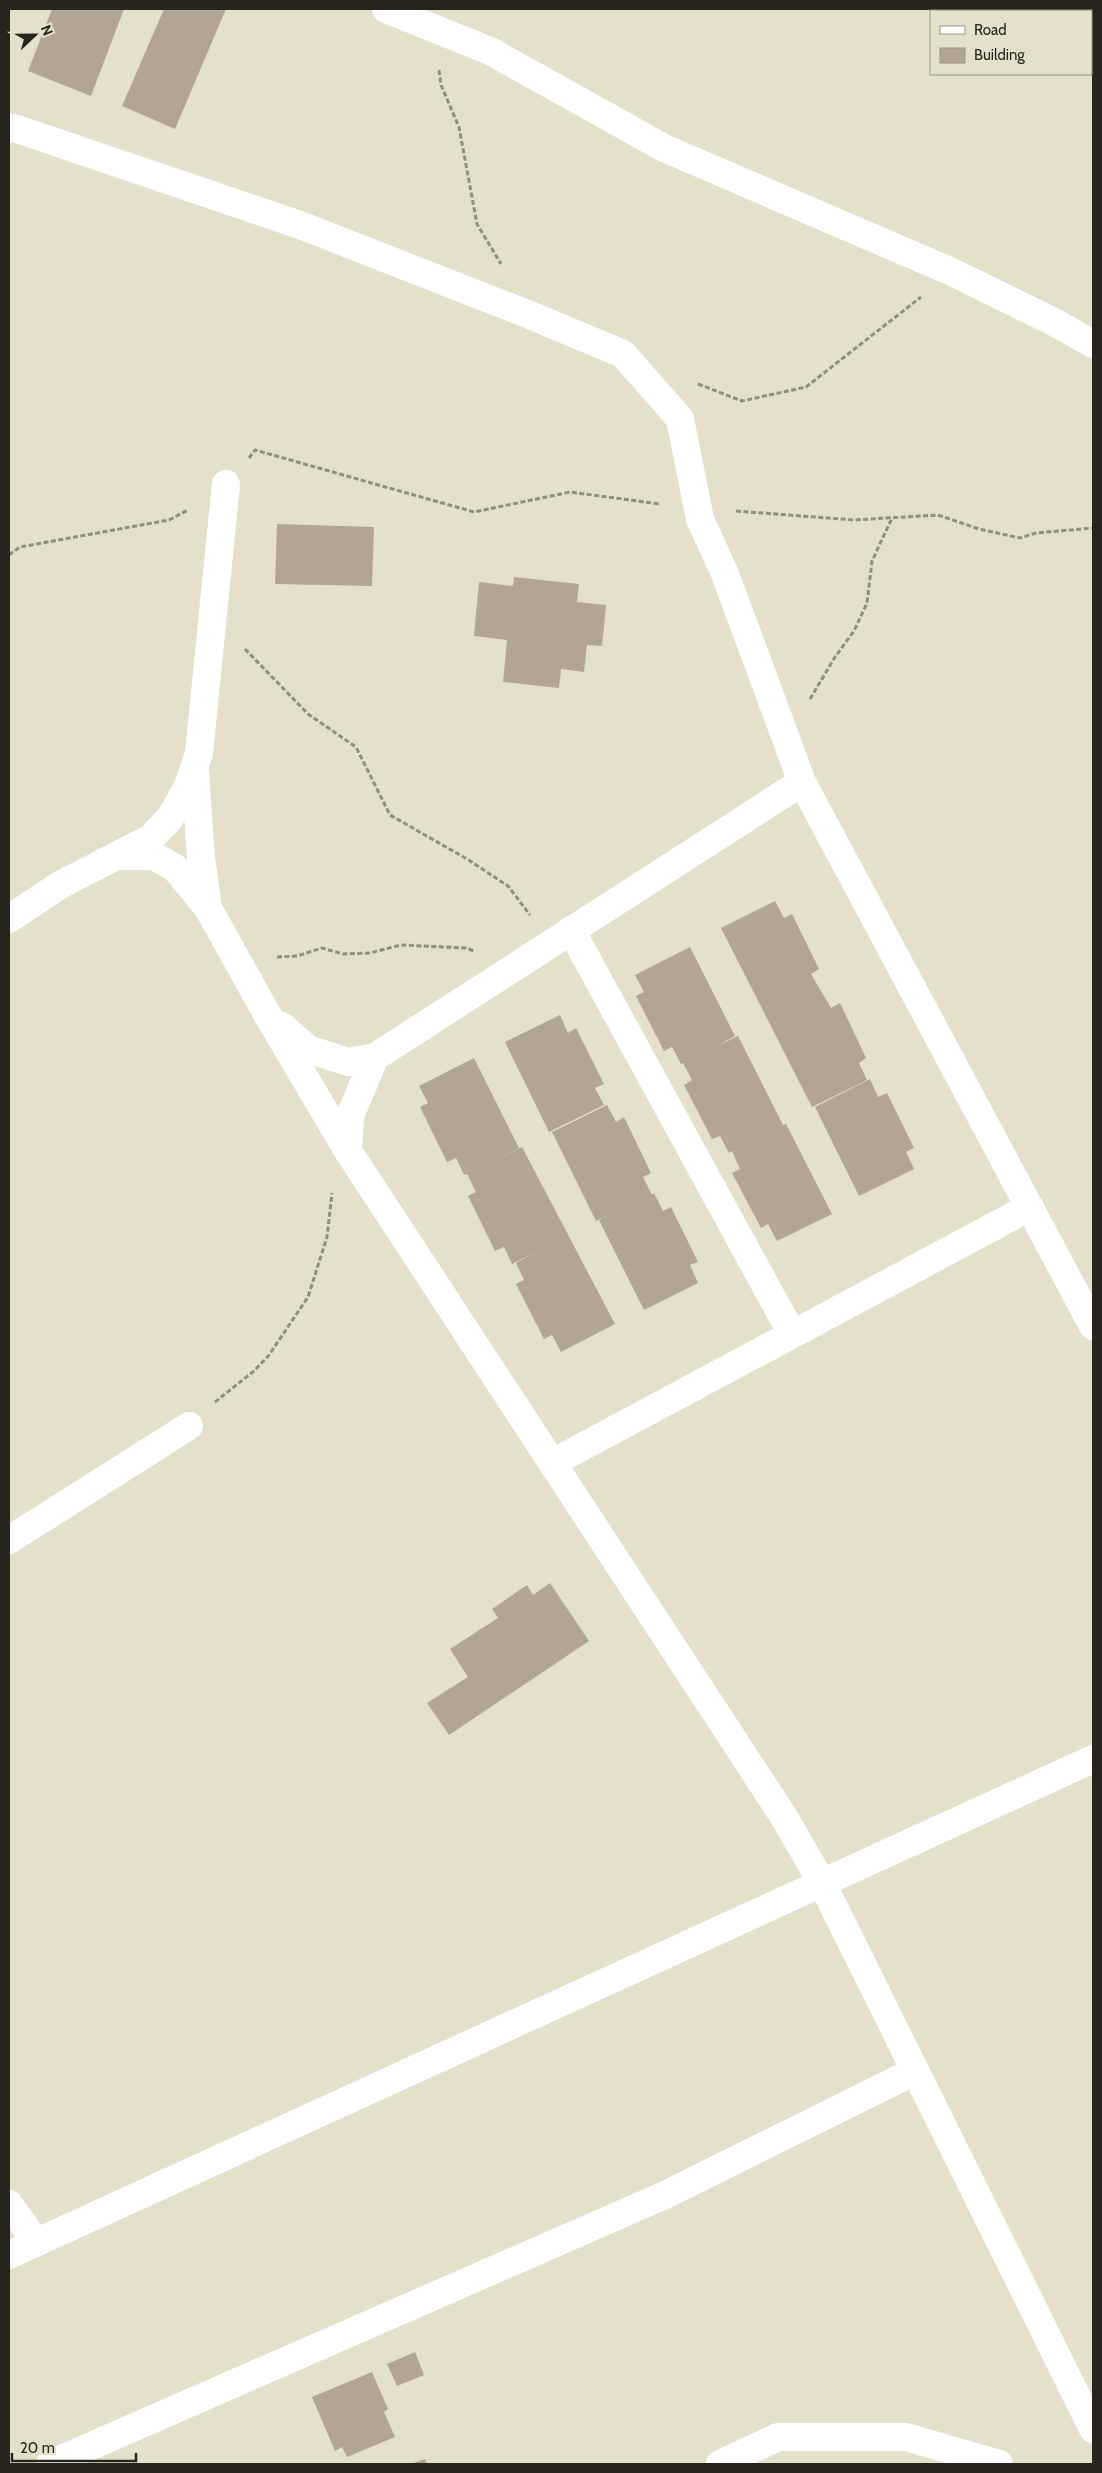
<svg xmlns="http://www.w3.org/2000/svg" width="1102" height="2473" font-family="Cabin,sans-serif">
	<rect width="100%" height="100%" fill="#e4e0cc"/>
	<path fill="#b3a596" d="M52,9h72l-33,87 -63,-25z
		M164,9h62l-51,120 -53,-23z
		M277,524l97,3 -2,59 -97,-2z
		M514,577l65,7 -2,18 29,3 -4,41 -15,-1 -3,27 -23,-3 -2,19 -56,-6 4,-42 -33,-4 5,-54 34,4z
		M775,901l9,17 8,-4 27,55 -8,5 20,34 9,-5 26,55 -7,5 8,17 -55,27 -91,-179z
		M690,947l45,89 -18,10 21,-10 45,89 3,-1 46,90 -55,27 -9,-17 -7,4 -29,-55 8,-4 -8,-18 -3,2 -9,-17 -8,3 -28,-54 8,-5 -9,-17 -2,1 -9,-17 -8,4 -28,-55 8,-4 -9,-17z
		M560,1015l8,18 8,-5 28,56 -9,4 9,17 -55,27 -44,-90z
		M474,1058l45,90 -20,10 23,-11 93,177 -54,28 -9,-17 -8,4 -28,-55 8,-4 -8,-17 18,-10 -22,11 -8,-17 -9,4 -27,-55 8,-4 -9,-18 -3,1 -8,-17 -9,4 -27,-55 8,-4 -9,-17z
		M870,1079l8,18 9,-4 27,55 -8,4 8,17 -55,27 -44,-89z
		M607,1105l9,17 8,-5 27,56 -8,4 9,18 2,-2 9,18 8,-4 27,55 -8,3 8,18 -54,27 -45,-90 13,-7 -16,8 -44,-89z
		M550,1583l39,58 -140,94 -22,-32 41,-26 -18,-28 48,-31 -6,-9 35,-24 6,10z
		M415,2352l9,23 -27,11 -10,-22z
		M372,2372l16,37 -4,3 11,25 -48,20 -5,-10 -7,4 -23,-54z
		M425,2459l2,5h-16z"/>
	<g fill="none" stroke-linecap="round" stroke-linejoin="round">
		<path stroke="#918d7f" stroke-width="3" stroke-dasharray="5 2.5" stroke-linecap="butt" d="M439,70l2,15 18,42 18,97 24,40
			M698,384l44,17 64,-14 115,-90
			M249,458l6,-8 219,62 96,-20 90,12
			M736,511l118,9 84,-5 41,14 41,9 16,-5 57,-5
			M9,555l11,-8 149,-27 19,-10
			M245,649l63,65 48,33 34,68 77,44 41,27 22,29
			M810,699l25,-42 19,-26 13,-28 5,-42 20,-43
			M277,957l20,-1 25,-8 21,6 27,-1 31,-8 65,3 8,3
			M215,1402l39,-31 15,-16 39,-58 19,-60 5,-44"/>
		<path stroke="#fff" stroke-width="28" d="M386,9l104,42 174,97 288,124 102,50 39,22
			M9,128l8,1 283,96 230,90 93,39 57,65 20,100 25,55 77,208 291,544
			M195,772l6,86 7,50
			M116,856h38l21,12 33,40 59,106 81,137 436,666 38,66 271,546
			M9,919l51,-34 91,-47 19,-20 18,-32 11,-33 27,-269
			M571,930l221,404
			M282,1026l26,23 40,13 27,-5
			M348,1151l2,-35 25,-59 427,-275
			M552,1463l478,-256
			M9,1540l180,-114
			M9,2204l27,38
			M9,2255l1084,-496
			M50,2464l615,-269 250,-124
			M720,2464l58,-27h128l93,27"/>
	</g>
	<rect width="1102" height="2473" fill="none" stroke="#26241d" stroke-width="20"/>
	<rect x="930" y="10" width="162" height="65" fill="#e4e0cc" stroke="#989586"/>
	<rect x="940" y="26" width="25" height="8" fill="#ffffff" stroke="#989586"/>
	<text x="974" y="35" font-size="15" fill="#26241d">Road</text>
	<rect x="940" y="48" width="25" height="15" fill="#b3a596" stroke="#989586"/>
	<text x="974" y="60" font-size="15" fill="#26241d">Building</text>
	<g transform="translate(35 35) rotate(68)" stroke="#e4e0cc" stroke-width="4" paint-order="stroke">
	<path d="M0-4L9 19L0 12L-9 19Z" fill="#26241d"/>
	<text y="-8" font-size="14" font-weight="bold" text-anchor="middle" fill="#26241d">N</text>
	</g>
	<path d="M12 2453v8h124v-8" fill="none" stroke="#26241d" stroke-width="2.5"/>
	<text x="20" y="2453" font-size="15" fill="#26241d" stroke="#e4e0cc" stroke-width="4" paint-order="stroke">20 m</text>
</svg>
